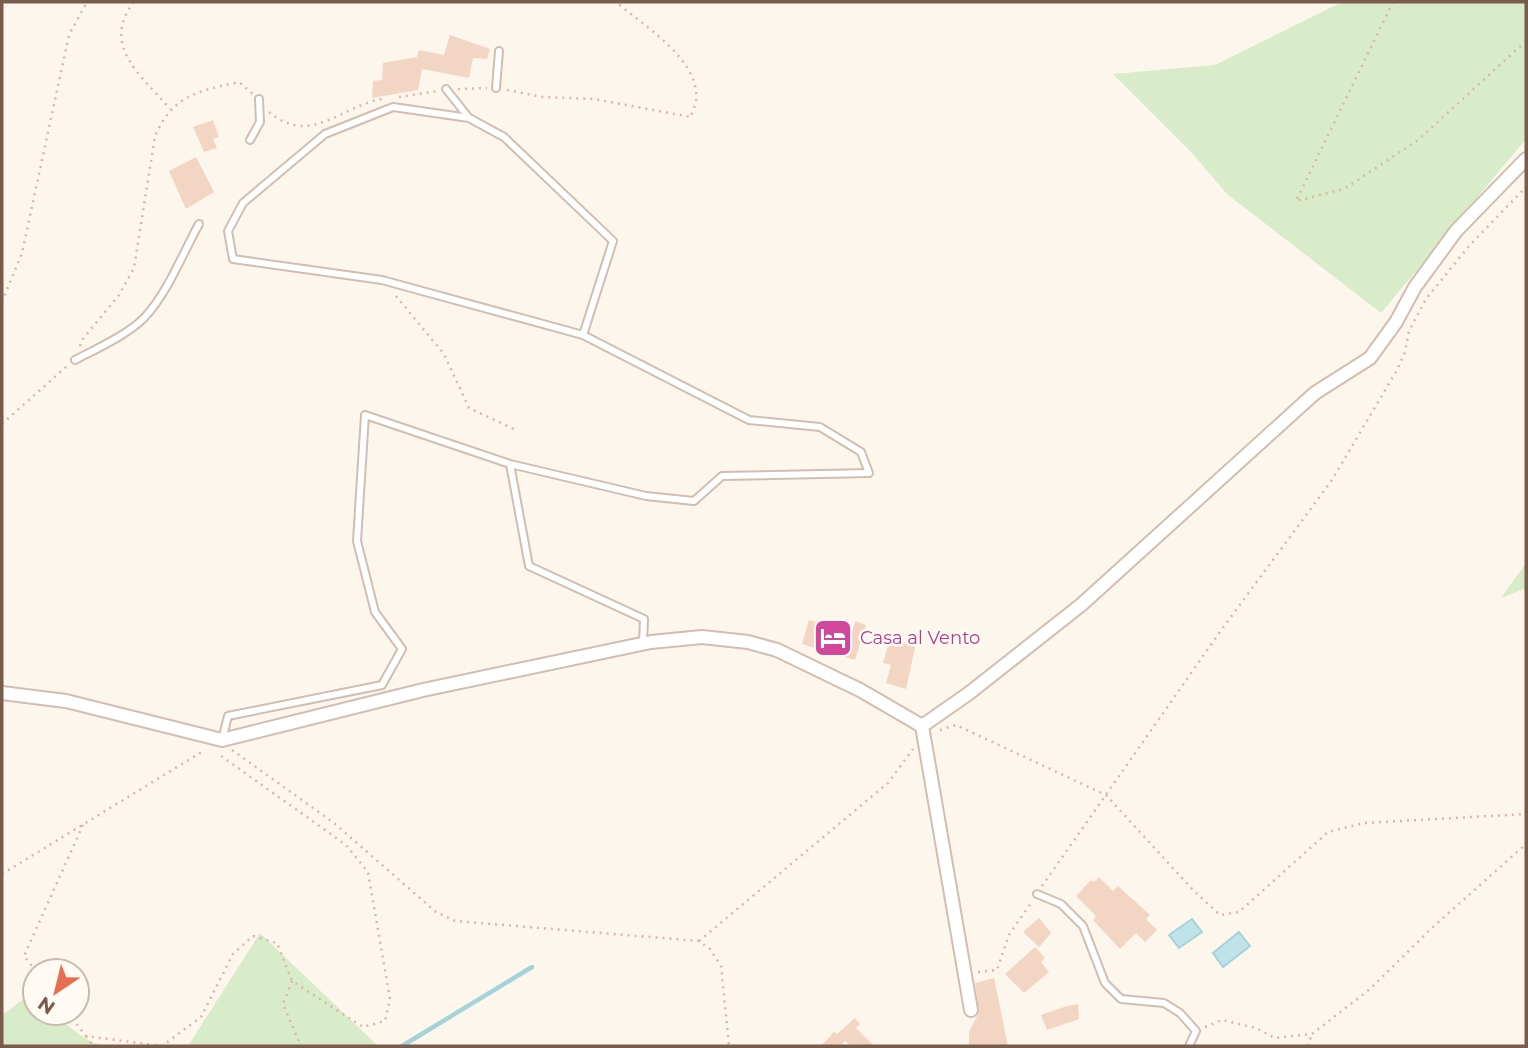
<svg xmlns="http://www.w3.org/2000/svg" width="1528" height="1048" font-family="Montserrat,sans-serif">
	<rect width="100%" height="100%" fill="#fdf6ec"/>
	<path fill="#d8ecc9" d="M1342,2h184v137l-145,174 -154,-119 -35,-41 -79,-79 102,-9z
		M1526,563v25l-25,10z
		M260,933l118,113h-190z
		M28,996l7,6v11c31,0 41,29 72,33h-105v-31z"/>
	<path fill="#bfe3e8" stroke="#a5d3da" stroke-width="2" d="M1192,919l10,13 -23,16 -10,-13z
		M1239,932l11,14 -27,21 -10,-14z"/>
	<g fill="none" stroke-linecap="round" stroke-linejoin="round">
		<path stroke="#a5d3da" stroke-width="4.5" d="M402,1046l130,-79"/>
	</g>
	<path fill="#f3d5c3" d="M450,35l40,14 -3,10 -14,-1 -4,20 -47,-9 -4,21 -46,8 1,-17 9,-1 1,-17 34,-6 2,-7 25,5z
		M213,120l6,17 -6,2 4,9 -13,4 -11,-25z
		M196,157l18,35 -28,17 -17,-38z
		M809,620l43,13 3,-12 11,4 -11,35 -53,-16z
		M890,639l25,8 -9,42 -20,-6 5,-18 -8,-2z
		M1099,877l14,14 5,-5 32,29 -4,4 11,11 -12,12 -9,-9 -16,16 -27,-29 3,-4 -20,-20 15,-16 3,2z
		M1039,918l12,15 -12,14 -16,-15z
		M1035,947l10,11 -4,4 8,10 -25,21 -19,-19z
		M994,978l14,68h-39v-14l10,-20 -4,-29z
		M1078,1004l1,15 -32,11 -6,-15 26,-9z
		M855,1018l5,6 -4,4 18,18h-23l-6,-5 -5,5h-19l13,-14 3,2z"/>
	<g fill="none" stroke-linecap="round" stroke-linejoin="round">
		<g stroke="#d1beb0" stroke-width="10">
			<path id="lane" d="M496,88l3,-37
				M446,89l23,29
				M250,140l10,-18 -1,-23
				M75,360c21,-11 52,-25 69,-42 23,-24 39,-65 55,-94
				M510,464l136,32 48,5 28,-25 147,-3 -8,-21 -41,-25 -71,-7 -166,-85 -201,-55 -149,-21 -5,-28 15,-28 82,-69 68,-27 76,11 35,19 109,104 -30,94
				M222,740l6,-24 154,-31 20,-36 -27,-37 -18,-71 8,-126 145,49 19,102 115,53 -1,24
				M1037,894l24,10 22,22 22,57 16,16 43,4 16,10 16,18 -7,15"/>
		</g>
		<g stroke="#d1beb0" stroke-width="16">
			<path id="street" d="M2,693l64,8 156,39 201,-50 228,-48 51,-5 46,5 29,8 83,40 62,36 49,284
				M922,726l46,-32 113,-89 234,-212 55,-35 26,-36 19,-35 41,-56 70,-72"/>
		</g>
		<path stroke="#d9b8a5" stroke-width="2.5" stroke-dasharray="2 5" stroke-linecap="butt" d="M134,2c-34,44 8,74 36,107
			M1393,2l-97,199 48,-12 74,-49 108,-99
			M458,89l29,-1
			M507,90l35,7 52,2 97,18c1,-5 4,-11 5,-16 5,-41 -53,-76 -80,-99
			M399,97l39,-6
			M269,112c42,35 71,-6 113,-13
			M396,296l48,58 25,54 45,21
			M2,302l20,-49 47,-218 18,-33
			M80,346l2,-6 37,-45 15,-27 21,-132c18,-41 43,-45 84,-54l14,12
			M2,424l65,-58
			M940,730l16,-5 150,70 87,95 27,25 19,-3 89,-80 36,-9 162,-9
			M232,750l102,73 102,89 19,9 244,20 11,8 11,17 8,80
			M2,874l203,-124
			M1042,886l180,-257 110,-149 65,-110 8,-18 4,-21 17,-32 43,-53 57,-59
			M699,941l189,-158 25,-34
			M36,971l-12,-15 59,-131
			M978,972l19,-2 12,-35 22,-32
			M292,981l-9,23 18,42
			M68,1013l18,23 76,10 39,-29 32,-63 20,-18 24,7 15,38 71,46 22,-6 5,-22 -22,-127 -22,-27 -129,-92
			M1205,1027l17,-7 34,8 19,10 37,-4 58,-45 64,-63 92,-82
			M86,1036l7,10
			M1308,1046l4,-12"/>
		<use href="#lane" stroke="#fff" stroke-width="6"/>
		<use href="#street" stroke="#fff" stroke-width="12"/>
	</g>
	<defs>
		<g id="hotel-square" transform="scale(2.0125)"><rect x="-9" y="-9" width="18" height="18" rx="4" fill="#d1479c" stroke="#fffaf3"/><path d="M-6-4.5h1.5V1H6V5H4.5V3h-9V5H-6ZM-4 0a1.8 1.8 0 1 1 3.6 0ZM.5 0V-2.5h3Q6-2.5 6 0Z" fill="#fff"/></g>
	</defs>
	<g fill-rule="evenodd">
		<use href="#hotel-square" x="833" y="638"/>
	</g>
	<g text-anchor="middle" stroke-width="5" stroke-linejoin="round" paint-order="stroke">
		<g font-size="18" fill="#b23c85" stroke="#fffaf3" text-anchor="start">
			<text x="860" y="644">Casa al Vento</text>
		</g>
	</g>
	<rect width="1528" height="1048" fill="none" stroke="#7a5c4d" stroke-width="7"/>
	<g transform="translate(56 992) rotate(215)"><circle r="33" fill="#fffaf3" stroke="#cabbb1" stroke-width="2"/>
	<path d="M0-5L12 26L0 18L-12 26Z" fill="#e76f51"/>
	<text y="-10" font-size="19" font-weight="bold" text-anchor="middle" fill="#7a5c4d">N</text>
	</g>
</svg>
